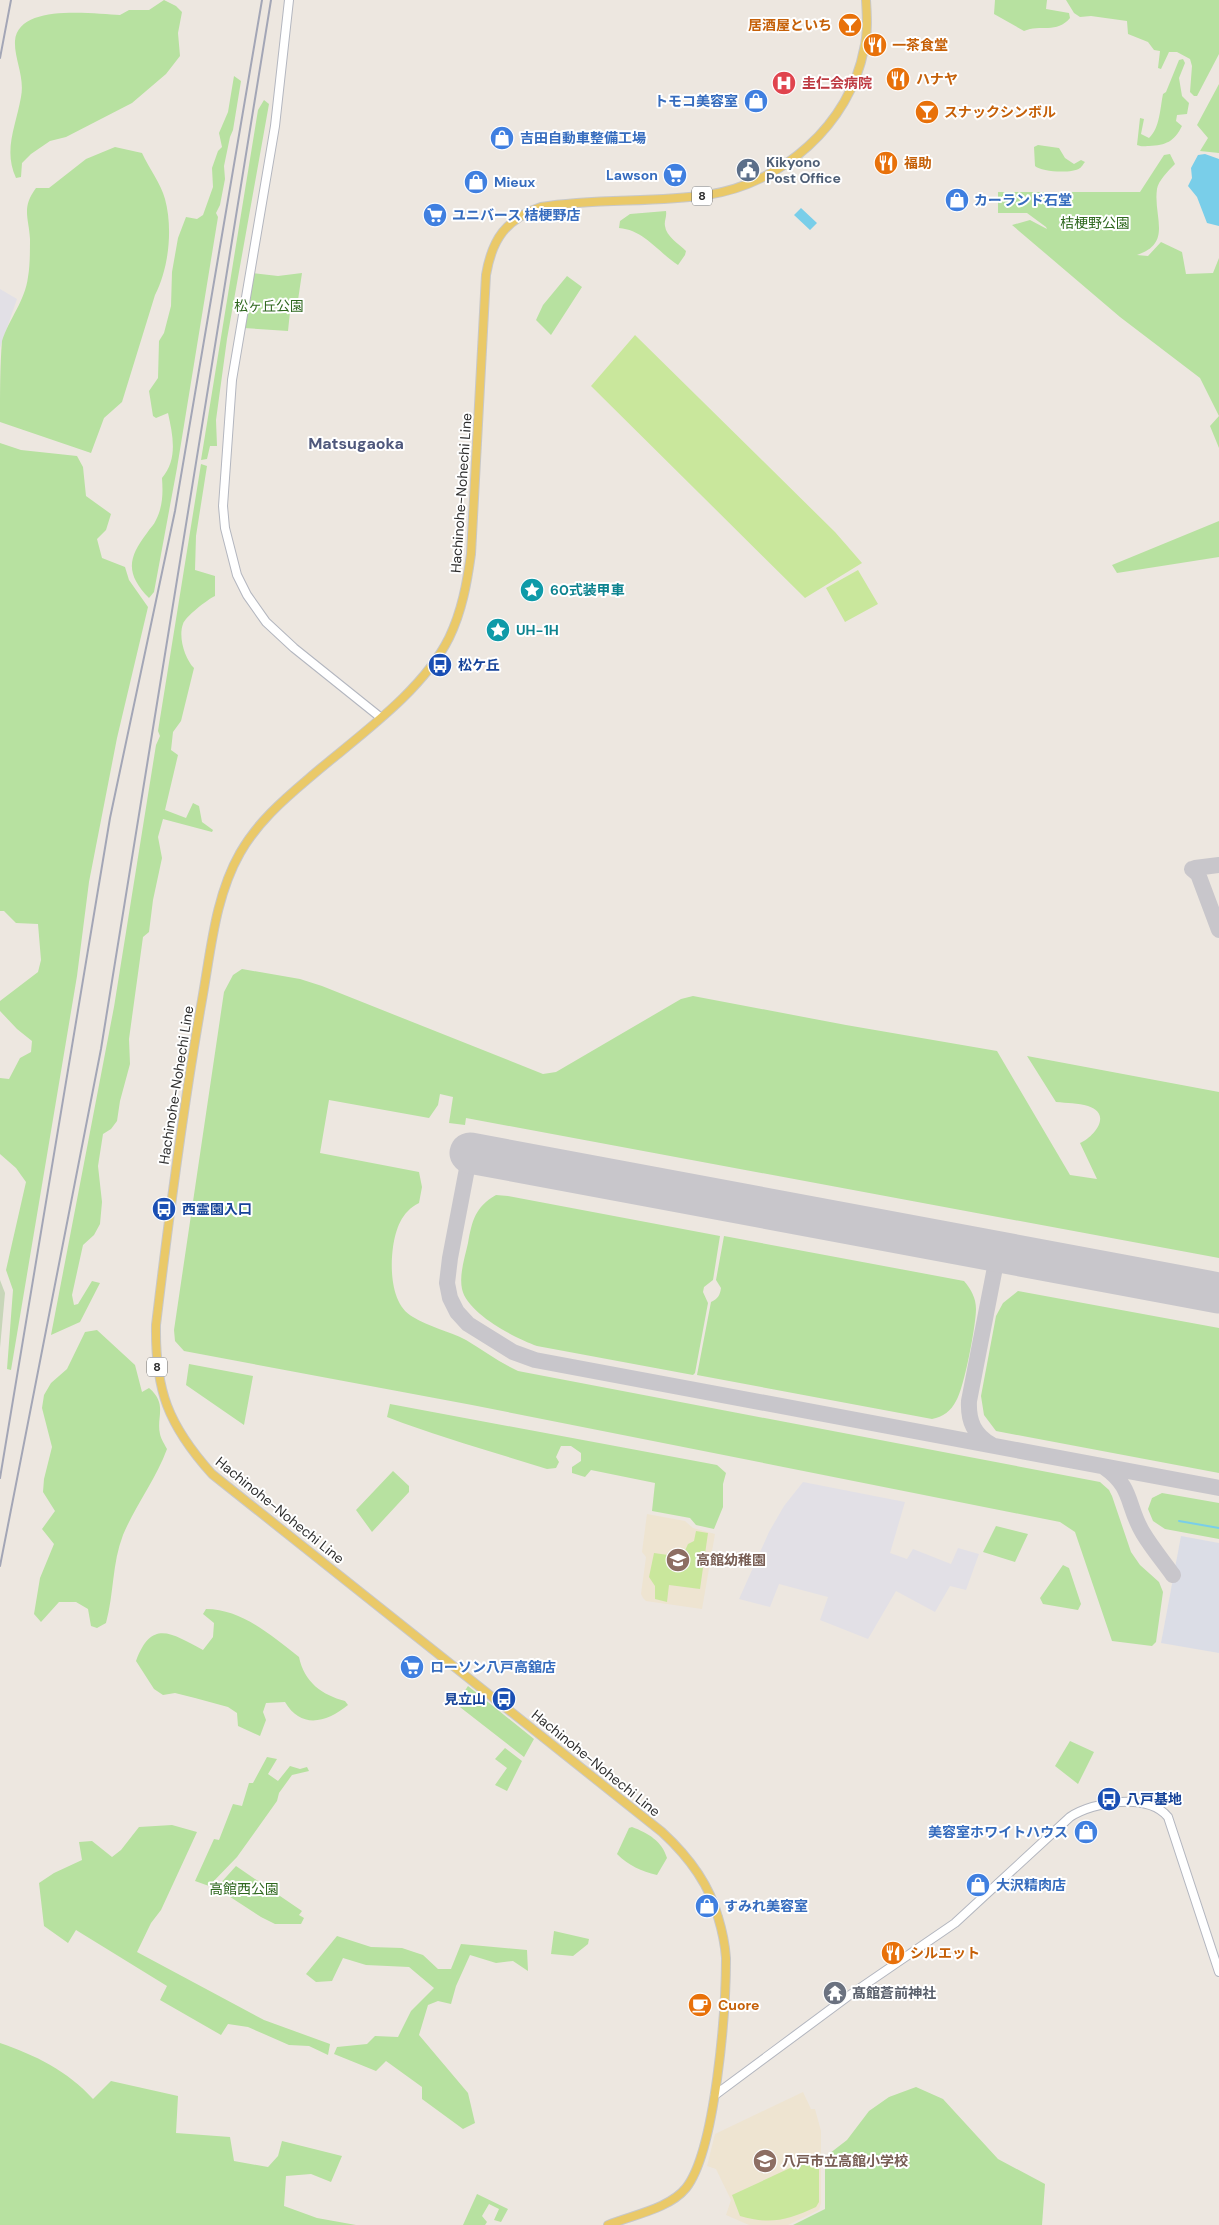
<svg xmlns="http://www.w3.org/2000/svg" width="1219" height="2225" font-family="'DM Sans','Noto Sans JP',sans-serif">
	<rect width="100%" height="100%" fill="#ede7e0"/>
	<path fill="#e2e0e6" d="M0,289l17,10 -17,49z
		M803,1482l102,20 -15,51 17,6 6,-10 38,15 7,-16 21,6 -13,36 -16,-4 -15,26 -39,-21 -28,48 -48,-19 8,-23 -49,-13 -9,23 -31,-8 30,-67 15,-26z"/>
	<path fill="#eee4d1" d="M647,1514l38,7 8,7 22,6 -13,75 -56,-8 -3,-3 -2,-4 5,-37 -4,-5z
		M803,2092l8,17h4l6,22v72l-2,7 -31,15h-39l-23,-10 5,-15 -15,-31 -9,-3 8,-32z"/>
	<path fill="#dbdde6" d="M1181,1536l38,7v110l-58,-10z"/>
	<path fill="#b7e1a0" d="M164,0l12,6 6,6 -4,21 2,23 -14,18 -34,29 -66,34 -16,4 -19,13 -9,9 -1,14 -5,1c-13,-28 0,-52 5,-81 4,-20 -7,-38 -6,-56 3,-38 78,-27 105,-26l9,-5h20z
		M995,0h52l-1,9 23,4 1,5c-13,16 -30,6 -46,13l-30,-17z
		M1066,0h153v54l-22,42h-3l-4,-4 2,-26 -2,-7 -13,-7h-8l-8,17 -3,-1 2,-17 -6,-1 -6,-8 -20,-8 -1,-13 -36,-5 -11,1 -6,-4z
		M1183,59l2,4 -6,15 3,18 7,7 -2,11 -10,1 -1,6 6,5c-8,16 -16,19 -33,20 -5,0 -7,1 -12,-1l3,-27 4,1 -3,15 8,4c11,-10 11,-30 14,-44l3,-2 13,-32z
		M234,76l7,5 -8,49 -3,7 -6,29 1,13 -5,26 -4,8 2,4 -41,251 -23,124 -5,6c-23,-24 -22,-39 -2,-65 3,-5 7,-8 9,-13 7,-14 7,-27 6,-42 16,-19 11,-42 6,-65l-12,5 -3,-2 -4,-25 9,-13 1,-37 5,-8 7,-27 1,-34 6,-34 8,-21 11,2 6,-4 10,-28 -1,-19 6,-17 4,-4 -3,-14 9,-21z
		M1219,84v69l-19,-2 8,-13 -11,-13z
		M264,100l5,4 -42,235 -11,81 1,26h-7l-3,13 -6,1 57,-350z
		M1038,145l21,3 6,10 9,6 7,-4 4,2c-1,1 -4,6 -5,6 -8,6 -39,4 -45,-2l-1,-19z
		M115,147l27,6c7,15 19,31 23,46 8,29 4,69 -10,96l-33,107 -18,16 -13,35 -91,-31c0,-26 0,-57 2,-81 7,-22 23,-40 26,-64 2,-11 2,-26 2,-38 -1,-21 -9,-31 6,-51h13l37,-29z
		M1170,154l5,10c-6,6 -17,17 -18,25 -4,28 16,54 -20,66l11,1 13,-14 21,10 4,22 27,-1 6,-15v190l-9,-22 9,-10 -19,-38 -80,-61 -108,-92 18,-5 17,9 -1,-2 -19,-14h-29v-21h142l24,-37z
		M666,211c1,6 -2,10 -1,15 1,10 14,18 21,25l-1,4 -7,10c-20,-13 -34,-35 -59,-37l1,-7 10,-7z
		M252,273l26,3 24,-3 -4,27 -7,2 -3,29 -44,-3z
		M567,276l15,11 -31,48 -15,-15 7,-15z
		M0,443l21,7 56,6 6,11 3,29 25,18 -5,16 -9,9 5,19 23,9 4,13 19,27 -31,131 -28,144 -12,94 -66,394 -4,-1 6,-79 -7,-20 20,-88 -10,-14 -16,-14v-76l9,1 11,-21 11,-6 1,-11 -15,-12 -17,-18v-10l38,-29 3,-12 -3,-36 -22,-1 -12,-12h-4z
		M201,464l6,2 -11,70 -1,34 20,6v20c-7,3 -30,21 -32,28 -5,13 2,35 11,44l-13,53 -8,11 -2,18 7,5 -13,55 21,8 7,-15 6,3 3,16 11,8 -1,2 -49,-13 -5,18 4,21 -9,42 -4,32 -6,5 -14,102 1,25 -10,37 -3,20 -6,8 -8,5 -5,32 4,36 -2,22 -6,11 -11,10 -11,50 2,10 4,-1 14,-23 8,2 -20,39 -29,13 63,-328 42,-262 4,-9 -2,-5z
		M1219,521v36l-102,16 -5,-8z
		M242,969l58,10 22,7 221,88 13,-2 125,-73 12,-3 153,29 151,26 73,124 27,4 -17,-36c14,-6 33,-29 8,-37 -10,-3 -21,-3 -32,-4l-29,-46 192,36v166l-753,-140 -1,7 -16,-2 4,-26 -13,-3 -2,11 -9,13 -100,-18 -9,53 99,19 3,15 -3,16c-18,9 -23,26 -26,44 -3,22 -2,58 20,70 16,10 36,14 53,23 17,10 34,23 52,31l582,111 9,8 3,6 19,56 9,13 19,17 4,10 -7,50 -4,4 -40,-5 -37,-109 -15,-10 -588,-117 -288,-54 -9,-10 -1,-11 50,-338 9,-17z
		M496,1195l12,1 212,40 -7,44 -9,7 -1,5 5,11 -13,70 -2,2 -156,-29c-23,-8 -70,-33 -75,-57 -3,-15 3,-32 6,-46 4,-22 7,-36 28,-48z
		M724,1236l240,45c7,8 12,17 12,28 0,16 -12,80 -20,92 -5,10 -13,16 -24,18l-235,-44 14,-73c7,-3 9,-7 10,-14l-5,-8z
		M1018,1291l201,37v145l-223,-42 -12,-16 -3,-19 15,-80 7,-13z
		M97,1330l38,35 7,27 7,-4c19,16 7,29 11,46 1,5 5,11 7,15 -11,30 -32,57 -44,86 -11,28 -9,59 -17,88l-9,5 -6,-2 -3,-17 -12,-7h-17l-18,20 -7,-8 6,-36 14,-34 -12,-15 13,-18 -12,-19 1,-13 8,-32 -10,-39 2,-13 7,-12 16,-14 18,-37z
		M189,1364l64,12 -9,49 -58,-40z
		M390,1404l327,61 9,8 -3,11v23l-9,22 -18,-4 -6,-7 -38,-7 3,-28 -64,-13 -6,7 -13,-4v-6l9,-6v-8l-10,-7h-10l-5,11 3,5 -3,6 -9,1c-54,-17 -108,-32 -160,-52z
		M393,1471l16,15v6l-37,40 -16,-22z
		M1162,1493l57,10v36l-54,-10 -12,-8 -5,-12 4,-11z
		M996,1526l32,8 -13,28 -32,-10z
		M1063,1565l6,3 12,36 -3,6 -35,-6 -3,-6z
		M206,1609c36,0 66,27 93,48 5,25 23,38 46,44l3,4c-22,18 -47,24 -63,-3l-19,1 -3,9 3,8 -6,16 -22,-10 -1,-13 -9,-6 -33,-9 -20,-5 -12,2 -9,-6 -18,-28c16,-43 36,-27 67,-11l10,-13 1,-14 -11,-9z
		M468,1686l66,53 -10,18 -68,-53z
		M1070,1741l24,11 -16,32 -23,-18z
		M505,1748l17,13 -15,30 -12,-6 12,-17 -12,-9z
		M267,1757l10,2 -9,15 10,7 12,-15 10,3 7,-2 2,4 -17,4 -13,18 -2,8 -40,56 -28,29 -14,-5 19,-42 5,1 14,-36 9,2 7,-23h4z
		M172,1825l25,7 -36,78 -10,13 -14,29 127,68 66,24 -2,11 -19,-9 -20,-1 -41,-18 -20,-3 -7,11 -61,-35 7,-14 -91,-56 -8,13 -24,-17 -5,-43 15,-10 28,-13 -3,-18 13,-1 20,16 9,-7 18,-23z
		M632,1827c16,6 30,14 35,31l-10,17c-16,-4 -28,-9 -40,-21l12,-26z
		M236,1866l66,45 -3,4 5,3 -3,6h-26l-14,-7 -43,-28v-3z
		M554,1931l35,8 -1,5 -15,12 -22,-2z
		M337,1936l34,11 31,1 21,7 15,14h13l10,-25 66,6 1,21 -15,-10 -17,2 -26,-8 -14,31 -5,18 -13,-3 -10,4 -9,30 49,58 7,30 -12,6 -41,-30v-12l-36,-26 -10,10 -42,-17 3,-7 30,-3 8,-8 23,1 13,-26 23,-23 -25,-21 -43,-2 -23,-7 -11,23 -16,1 -10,-8z
		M0,2043c35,12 68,28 93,56l18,-18 67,15 -2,37 54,4 4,24 34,6 10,-11 4,-15 60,15 -11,26 -20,-8 -25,2 -2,30 33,12 39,7h-356z
		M916,2087l27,12 55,60 47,25 -3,41h-249l32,-16v-52l22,-17 22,-29 20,-14z
		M477,2194l31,15 -7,13 -7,-2 5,-11 -10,-5 -7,12 5,6 -2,3h-22z"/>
	<path fill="#c7d6b8" d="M0,1280l5,13 -5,55z"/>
	<path fill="#c9e79c" d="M635,335l200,197 27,31 -57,35 -214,-212z
		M858,570l20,34 -33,18 -19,-34z
		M696,1531l12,2 -8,56 -31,-4 -2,17 -12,-3v-13l-6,-9 5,-24 28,4 6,-13 6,-3z
		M816,2156l3,2v44l-3,5c-28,13 -46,18 -76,9l-8,-21z"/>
	<path fill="#79cee9" d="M1205,154l14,5v67l-12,-3 -10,-26 -9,-11 4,-8 -1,-10 7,-13z
		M801,208l16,15 -7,7 -16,-15z"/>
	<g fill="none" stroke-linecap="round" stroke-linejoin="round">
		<path stroke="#79cee9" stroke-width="2" d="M1179,1521l40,7"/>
		<path stroke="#c8c6cb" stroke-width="16" d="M1195,868l24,-3
			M1192,869l6,5 21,56
			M470,1153l-20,105 -3,25 3,15 7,14 11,12 45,28 22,8 684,128
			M992,1445c-18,-10 -24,-24 -23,-44l29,-149
			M1104,1467c30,21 22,38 39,66 9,15 20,28 30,42"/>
		<path stroke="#c8c6cb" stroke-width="41" d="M470,1153l749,140"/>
		<g stroke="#b3b6bf" stroke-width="10">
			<path id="secondary" d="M289,0l-14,126 -43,254 -9,126 2,22 12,47 10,20 19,27 28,26 86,69
				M715,2095l132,-98 108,-74 115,-106c24,-16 78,-24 98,0l51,155"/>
		</g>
		<g stroke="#c8c8c8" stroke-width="10">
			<path id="primary" d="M608,2225c24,-10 61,-16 78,-37 30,-38 40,-180 40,-230 -1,-14 -4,-28 -8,-41 -9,-34 -31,-62 -56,-85l-450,-358c-44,-49 -57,-84 -56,-149 13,-109 27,-217 46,-325 9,-50 13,-103 38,-147 17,-30 42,-52 68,-74 47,-41 113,-85 141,-141 13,-27 18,-55 22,-84l15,-279c6,-36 20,-56 55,-68 55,-9 112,-4 166,-12 75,-11 143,-71 157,-146 4,-16 3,-33 2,-49"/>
		</g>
		<use href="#secondary" stroke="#fff" stroke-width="8"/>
		<use href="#primary" stroke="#eac968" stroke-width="8"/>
		<path stroke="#a3a6b6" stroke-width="2" d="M0,58l11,-58
			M0,1478l110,-660 65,-307 87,-511
			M0,1566l101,-517 170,-1049"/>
	</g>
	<defs>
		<g id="bar-disc" transform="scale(1.25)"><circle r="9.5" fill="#e8710a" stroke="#fff"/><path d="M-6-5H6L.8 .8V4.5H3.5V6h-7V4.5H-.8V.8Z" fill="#fff"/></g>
		<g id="restaurant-disc" transform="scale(1.25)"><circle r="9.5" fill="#e8710a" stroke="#fff"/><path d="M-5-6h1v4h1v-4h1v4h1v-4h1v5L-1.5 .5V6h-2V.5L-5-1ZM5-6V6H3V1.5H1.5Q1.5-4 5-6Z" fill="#fff"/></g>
		<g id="hospital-disc" transform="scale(1.25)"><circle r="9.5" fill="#e0444e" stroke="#fff"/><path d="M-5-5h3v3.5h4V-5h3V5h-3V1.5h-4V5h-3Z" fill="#fff"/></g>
		<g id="shop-disc" transform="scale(1.25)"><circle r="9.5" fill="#3f7fe0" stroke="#fff"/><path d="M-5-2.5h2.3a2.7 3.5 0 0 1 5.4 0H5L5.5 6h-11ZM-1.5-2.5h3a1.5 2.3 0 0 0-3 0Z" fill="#fff"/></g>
		<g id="civic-disc" transform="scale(1.25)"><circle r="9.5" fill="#5c6f8a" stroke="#fff"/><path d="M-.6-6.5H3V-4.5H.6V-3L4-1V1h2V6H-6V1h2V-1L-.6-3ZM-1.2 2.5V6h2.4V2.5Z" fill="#fff"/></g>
		<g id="supermarket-disc" transform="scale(1.25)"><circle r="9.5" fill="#3f7fe0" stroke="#fff"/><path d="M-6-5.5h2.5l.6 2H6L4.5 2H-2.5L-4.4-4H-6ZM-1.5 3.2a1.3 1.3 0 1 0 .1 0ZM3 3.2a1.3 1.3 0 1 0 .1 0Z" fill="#fff"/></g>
		<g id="sight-disc" transform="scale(1.25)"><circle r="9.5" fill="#0f9aa8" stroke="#fff"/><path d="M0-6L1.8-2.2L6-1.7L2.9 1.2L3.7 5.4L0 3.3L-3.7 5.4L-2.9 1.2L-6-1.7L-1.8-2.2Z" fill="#fff"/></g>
		<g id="bus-disc" transform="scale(1.25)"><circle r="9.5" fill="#1a4fb4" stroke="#fff"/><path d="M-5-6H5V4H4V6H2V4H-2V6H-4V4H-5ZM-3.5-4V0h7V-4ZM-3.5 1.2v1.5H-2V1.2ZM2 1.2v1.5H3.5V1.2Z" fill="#fff"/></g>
		<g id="school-disc" transform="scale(1.25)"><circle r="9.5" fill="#8d6e63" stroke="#fff"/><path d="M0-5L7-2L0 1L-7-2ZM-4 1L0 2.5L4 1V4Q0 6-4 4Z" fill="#fff"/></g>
		<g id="temple-disc" transform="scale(1.25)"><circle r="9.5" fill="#6b7280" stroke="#fff"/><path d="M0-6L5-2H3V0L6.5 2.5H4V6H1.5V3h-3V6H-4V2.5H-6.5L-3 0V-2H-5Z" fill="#fff"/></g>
		<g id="cafe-disc" transform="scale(1.25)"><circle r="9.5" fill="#e8710a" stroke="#fff"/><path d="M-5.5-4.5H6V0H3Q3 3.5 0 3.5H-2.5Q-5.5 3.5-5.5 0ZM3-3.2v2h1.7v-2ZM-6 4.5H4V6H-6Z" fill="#fff"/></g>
	</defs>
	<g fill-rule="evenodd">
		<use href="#bar-disc" x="850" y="25"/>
		<use href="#restaurant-disc" x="875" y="45"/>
		<use href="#restaurant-disc" x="898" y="79"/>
		<use href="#hospital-disc" x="784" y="83"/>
		<use href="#shop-disc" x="756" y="101"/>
		<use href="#bar-disc" x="927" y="112"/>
		<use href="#shop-disc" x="502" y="138"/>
		<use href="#restaurant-disc" x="886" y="163"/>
		<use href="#civic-disc" x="748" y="170"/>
		<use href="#supermarket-disc" x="675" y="175"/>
		<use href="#shop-disc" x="476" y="182"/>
		<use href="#shop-disc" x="957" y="200"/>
		<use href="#supermarket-disc" x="435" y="215"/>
		<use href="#sight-disc" x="532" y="590"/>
		<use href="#sight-disc" x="498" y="630"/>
		<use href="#bus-disc" x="440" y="665"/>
		<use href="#bus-disc" x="164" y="1209"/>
		<use href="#school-disc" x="678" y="1560"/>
		<use href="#supermarket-disc" x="412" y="1667"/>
		<use href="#bus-disc" x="504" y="1699"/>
		<use href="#bus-disc" x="1109" y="1799"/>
		<use href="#shop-disc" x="1086" y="1832"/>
		<use href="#shop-disc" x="978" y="1885"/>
		<use href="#shop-disc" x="707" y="1906"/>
		<use href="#restaurant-disc" x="893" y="1953"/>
		<use href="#temple-disc" x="835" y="1993"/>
		<use href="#cafe-disc" x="700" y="2005"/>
		<use href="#school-disc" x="765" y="2161"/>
	</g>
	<g text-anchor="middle" stroke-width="4" stroke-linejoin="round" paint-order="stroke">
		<g fill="#fff" stroke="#6c6c6c" stroke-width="1">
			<rect x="692" y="186.5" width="20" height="19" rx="4"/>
			<rect x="147" y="1357.5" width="20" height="19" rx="4"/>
		</g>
		<g font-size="12" font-weight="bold" fill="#2d2d2d">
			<text x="702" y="200">8</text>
			<text x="157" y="1371">8</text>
		</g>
		<g font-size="14" font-weight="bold" fill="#c56008" stroke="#fff" text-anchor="start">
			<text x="832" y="30" text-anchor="end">居酒屋といち</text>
			<text x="892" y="50">一茶食堂</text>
			<text x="916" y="84">ハナヤ</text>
			<text x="944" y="117">スナックシンボル</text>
			<text x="904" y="168">福助</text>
			<text x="910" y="1958">シルエット</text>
			<text x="718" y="2010">Cuore</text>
		</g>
		<g font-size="14" font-weight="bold" fill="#be3a42" stroke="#fff" text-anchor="start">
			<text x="802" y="88">圭仁会病院</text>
		</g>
		<g font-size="14" font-weight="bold" fill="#366cbe" stroke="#fff" text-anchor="start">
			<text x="738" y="106" text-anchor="end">トモコ美容室</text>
			<text x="520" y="143">吉田自動車整備工場</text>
			<text x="658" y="180" text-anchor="end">Lawson</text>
			<text x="494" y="187">Mieux</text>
			<text x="974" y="205">カーランド石堂</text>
			<text x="452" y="220">ユニバース 桔梗野店</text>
			<text x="430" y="1672">ローソン八戸高舘店</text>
			<text x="1068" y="1837" text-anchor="end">美容室ホワイトハウス</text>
			<text x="996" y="1890">大沢精肉店</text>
			<text x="724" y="1911">すみれ美容室</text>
		</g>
		<g font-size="14" font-weight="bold" fill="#4e5e75" stroke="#fff" text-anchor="start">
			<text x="766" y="167">Kikyono<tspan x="766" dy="16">Post Office</tspan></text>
		</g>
		<g font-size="14" fill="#2f681f" stroke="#fff">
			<text x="1095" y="228">桔梗野公園</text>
			<text x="269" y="311">松ヶ丘公園</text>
			<text x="244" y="1894">高館西公園</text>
		</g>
		<g font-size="14" fill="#2d2d2d" stroke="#fff">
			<text transform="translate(461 493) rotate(-86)" y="5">Hachinohe-Nohechi Line</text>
			<text transform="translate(176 1085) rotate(-81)" y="5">Hachinohe-Nohechi Line</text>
			<text transform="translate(280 1510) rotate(39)" y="5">Hachinohe-Nohechi Line</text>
			<text transform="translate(596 1763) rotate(39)" y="5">Hachinohe-Nohechi Line</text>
		</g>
		<g font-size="14" font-weight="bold" fill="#0d838f" stroke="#fff" text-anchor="start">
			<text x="550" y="595">60式装甲車</text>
			<text x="516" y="635">UH-1H</text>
		</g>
		<g font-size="14" font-weight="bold" fill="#164399" stroke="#fff" text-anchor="start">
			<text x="458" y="670">松ケ丘</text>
			<text x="182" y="1214">西霊園入口</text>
			<text x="486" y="1704" text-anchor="end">見立山</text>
			<text x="1126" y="1804">八戸基地</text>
		</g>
		<g font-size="14" font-weight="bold" fill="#785e54" stroke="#fff" text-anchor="start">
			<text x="696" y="1565">高館幼稚園</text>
			<text x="782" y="2166">八戸市立高館小学校</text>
		</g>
		<g font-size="14" font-weight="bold" fill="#5b616d" stroke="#fff" text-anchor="start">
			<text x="852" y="1998">髙館蒼前神社</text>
		</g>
		<g font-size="16" font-weight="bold" fill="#4f587c" stroke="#fff">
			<text x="356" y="449">Matsugaoka</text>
		</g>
	</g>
</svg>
